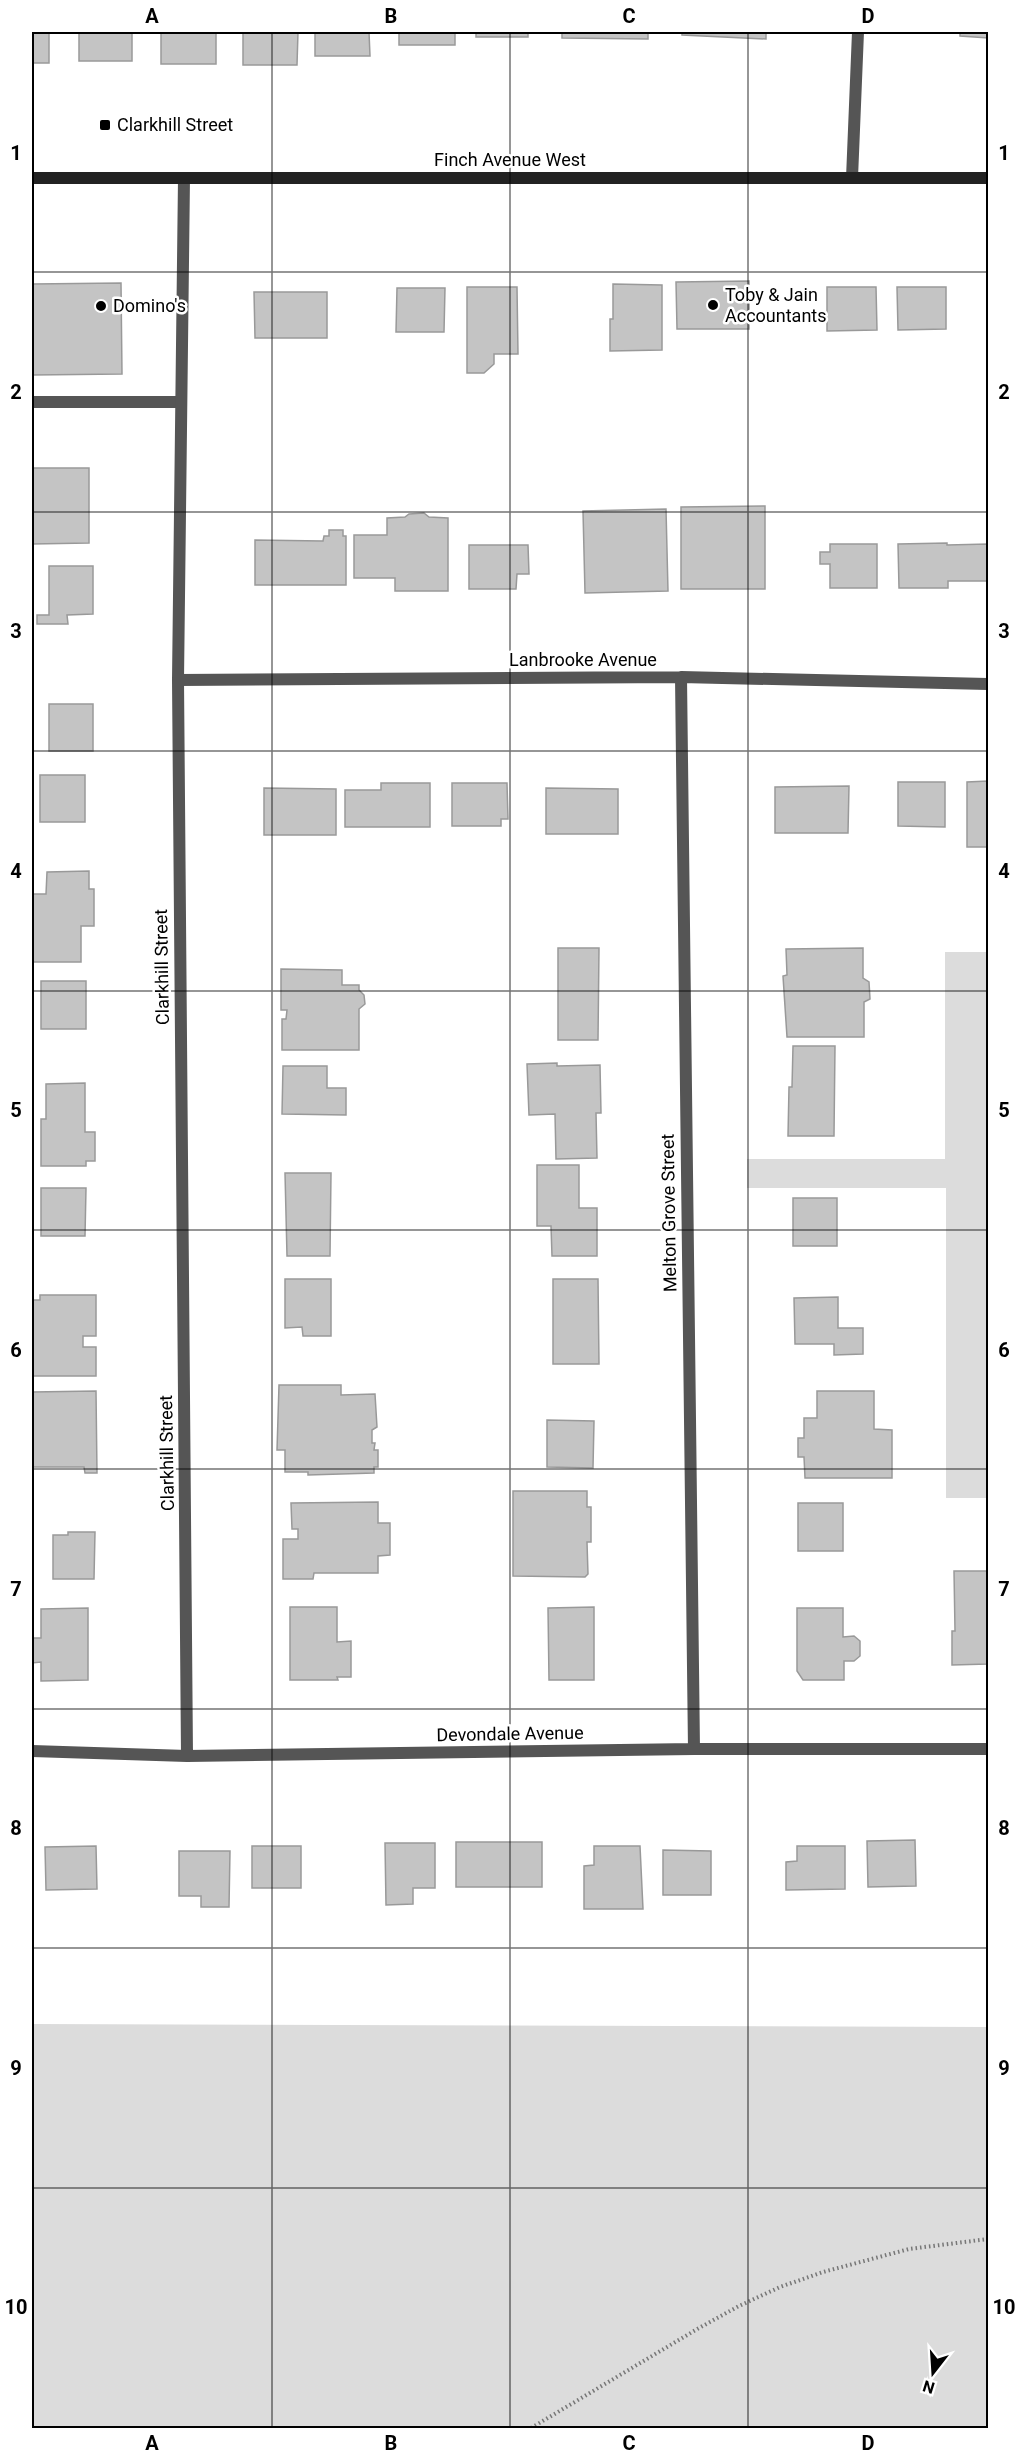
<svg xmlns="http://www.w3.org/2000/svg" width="1020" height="2460" font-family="Roboto,sans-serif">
	<rect width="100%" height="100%" fill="#fff"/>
	<path fill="#dcdcdc" d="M945,952h43v546h-42v-310h-199v-29h198z
		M32,2024l956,3v401h-956z"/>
	<path fill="#c4c4c4" stroke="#999" stroke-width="1.5" d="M32,32h17v31h-17z
		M79,32h53v29h-53z
		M161,32h55v32h-55z
		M243,32h55l-1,33h-54z
		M315,32h54l1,24h-55z
		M399,32h56v13h-56z
		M476,32h52v5h-52z
		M562,32h86v7l-86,-1z
		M682,32h84v7l-84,-4z
		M960,32h28v6l-28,-2z
		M749,281v48h-72l-1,-47z
		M121,283l1,91 -90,1v-91z
		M613,284l49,1v65l-52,1v-32h3z
		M467,287h50l1,67h-24v10l-10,9h-17z
		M827,287h49l1,43 -50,1z
		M897,287h49v42l-48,1z
		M397,288h48l-1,44h-48z
		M254,292h73v46h-72z
		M32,468h57v75l-57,1z
		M765,506v83h-84v-82z
		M666,509l2,82 -83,2 -2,-82z
		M424,513l5,4 19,1v73h-53v-13h-41v-43h33v-17l18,-1 4,-3z
		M329,530h14v6h3v49h-91v-45l68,1 1,-5h5z
		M947,543v2l41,-1v37h-40v7h-49l-1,-44z
		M830,544h47v44h-47v-24h-10v-12h10z
		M469,545h59l1,29h-12l-1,15h-47z
		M49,566h44v48l-26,1 1,9h-31v-9h12z
		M49,704h44v47h-44z
		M40,775h45v47h-45z
		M988,781v66h-21v-65z
		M898,782h47v45l-47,-1z
		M381,783h49v44h-85v-37h36z
		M452,783h55l1,36h-7v7h-49z
		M849,786l-1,47h-73v-46z
		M264,788l72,1v46h-72z
		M546,788l72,1v45h-72z
		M89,871v18h5v37h-13v36h-49v-68h14l1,-22z
		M558,948h41l-1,92h-40z
		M863,948v30l6,4 1,17 -6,3v35h-77l-4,-61 4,-1 -1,-26z
		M281,969l61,1v15h17v5l5,5 1,9 -6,5v41h-77v-31h4l1,-9h-6z
		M41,981h45v48h-45z
		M793,1046h42l-1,90h-46l1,-49h3z
		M557,1063v3l43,-1 1,48h-5l1,45 -41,1 -1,-45 -26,1 -2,-51z
		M283,1066h44v22h19v27l-64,-1z
		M85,1083v49h10v29h-9v5h-45v-47h5v-35z
		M537,1165h42v43h18v48h-45l-1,-30h-14z
		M285,1173h46l-1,83h-43z
		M41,1188h45l-1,48h-44z
		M793,1198h44v48h-44z
		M285,1279h46v57h-28l-1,-9 -17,1z
		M553,1279h45l1,85h-46z
		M40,1295h56v41h-13v11h13v29h-64v-76h8z
		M838,1297v31h25v26l-29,1v-11h-39l-1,-46z
		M279,1385h62v10l34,-1 2,33 -5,3v13h3l-1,7h4v17h-4v6l-66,2v-3h-23v-22h-8z
		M96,1391l1,82h-12l-1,-6h-52v-75z
		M817,1391h57v38l18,1v48h-87l-1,-21h-6v-19h6v-20h13z
		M547,1420l47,1 -1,47 -46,-1z
		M513,1491h74v16h4v35h-4l1,32 -3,3 -72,-1z
		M378,1502v21h12v32l-12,1v17h-64l-1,6h-30v-40h15v-10h-6l-1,-26z
		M798,1503h45v48h-45z
		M68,1532h27l-1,47h-41v-44h15z
		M954,1571h34v93l-36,1v-34h3z
		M290,1607h47v35l14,-1v36h-14l1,3h-48z
		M594,1607v73h-45l-1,-72z
		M88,1608v72l-47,1v-19l-9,1v-25h9v-29z
		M797,1608h46v29l11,-1 6,5v15l-6,5h-10v19h-41l-6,-9z
		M915,1840l1,46 -48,1 -1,-46z
		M456,1842h86v45h-86z
		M385,1843h50v45h-22v16l-27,1z
		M96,1846l1,43 -51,1 -1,-43z
		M252,1846h49v42h-49z
		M594,1846h46l3,63h-59v-43l10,-1z
		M797,1846h48v43l-59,1v-28l11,-1z
		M663,1850l48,1v44h-48z
		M179,1851h51l-1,56h-28v-11h-22z"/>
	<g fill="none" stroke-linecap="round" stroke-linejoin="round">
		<path stroke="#777" stroke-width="4" stroke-dasharray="1.5 3" stroke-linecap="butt" d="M531,2428l168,-100 40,-22 41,-19 43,-15 86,-23 79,-10"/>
		<path stroke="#555" stroke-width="12" d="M32,402h149"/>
		<path stroke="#555" stroke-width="12" d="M184,178l-6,502 9,1076
			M852,178l6,-146
			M681,677l13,1072
			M178,680l503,-3 307,7
			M32,1751l155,5 507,-7h294"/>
		<path stroke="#222" stroke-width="12" d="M32,178h956"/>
	</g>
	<path fill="none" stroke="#000" stroke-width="1.5" stroke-opacity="0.55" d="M272,32v2396M510,32v2396M748,32v2396M32,272h956M32,512h956M32,751h956M32,991h956M32,1230h956M32,1469h956M32,1709h956M32,1948h956M32,2188h956"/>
	<g fill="#000" stroke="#fff" stroke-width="2">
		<rect x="99" y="119" width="12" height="12" rx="3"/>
		<circle cx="713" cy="305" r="6"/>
		<circle cx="101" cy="306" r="6"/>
	</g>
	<g text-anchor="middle" stroke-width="5" stroke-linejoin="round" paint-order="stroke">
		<g font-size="18" fill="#000" stroke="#fff" text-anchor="start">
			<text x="117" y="131">Clarkhill Street</text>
			<text x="725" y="301">Toby &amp; Jain<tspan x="725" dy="21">Accountants</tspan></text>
			<text x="113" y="312">Domino's</text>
		</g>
		<g font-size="18" fill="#000" stroke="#fff">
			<text x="510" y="166">Finch Avenue West</text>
			<text x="583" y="666">Lanbrooke Avenue</text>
			<text transform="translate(162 967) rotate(-91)" y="6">Clarkhill Street</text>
			<text transform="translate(669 1213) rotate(-91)" y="6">Melton Grove Street</text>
			<text transform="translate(167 1453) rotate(-91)" y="6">Clarkhill Street</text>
			<text transform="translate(510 1734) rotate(-1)" y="6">Devondale Avenue</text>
		</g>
	</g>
	<rect width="1020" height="2460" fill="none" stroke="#ffffff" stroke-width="66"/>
	<g transform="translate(933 2373) rotate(197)" stroke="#ffffff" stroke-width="4.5" paint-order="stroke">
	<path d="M0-4.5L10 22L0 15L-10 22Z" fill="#000000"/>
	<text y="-9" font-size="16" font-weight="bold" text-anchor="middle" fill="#000000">N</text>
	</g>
	<rect x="33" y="33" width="954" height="2394" fill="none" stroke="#000" stroke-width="2"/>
	<g font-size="20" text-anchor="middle" font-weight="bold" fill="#000">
		<text x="152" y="23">A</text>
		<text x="391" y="23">B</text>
		<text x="629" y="23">C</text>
		<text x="868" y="23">D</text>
		<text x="16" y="160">1</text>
		<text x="1004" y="160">1</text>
		<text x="16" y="399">2</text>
		<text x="1004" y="399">2</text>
		<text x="16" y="638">3</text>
		<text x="1004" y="638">3</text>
		<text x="16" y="878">4</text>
		<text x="1004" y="878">4</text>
		<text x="16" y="1117">5</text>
		<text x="1004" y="1117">5</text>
		<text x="16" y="1357">6</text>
		<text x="1004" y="1357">6</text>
		<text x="16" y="1596">7</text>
		<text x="1004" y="1596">7</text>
		<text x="16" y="1835">8</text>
		<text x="1004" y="1835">8</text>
		<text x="16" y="2075">9</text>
		<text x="1004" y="2075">9</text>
		<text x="16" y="2314">10</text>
		<text x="1004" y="2314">10</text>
		<text x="152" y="2450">A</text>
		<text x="391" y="2450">B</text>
		<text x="629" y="2450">C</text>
		<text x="868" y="2450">D</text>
	</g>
</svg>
